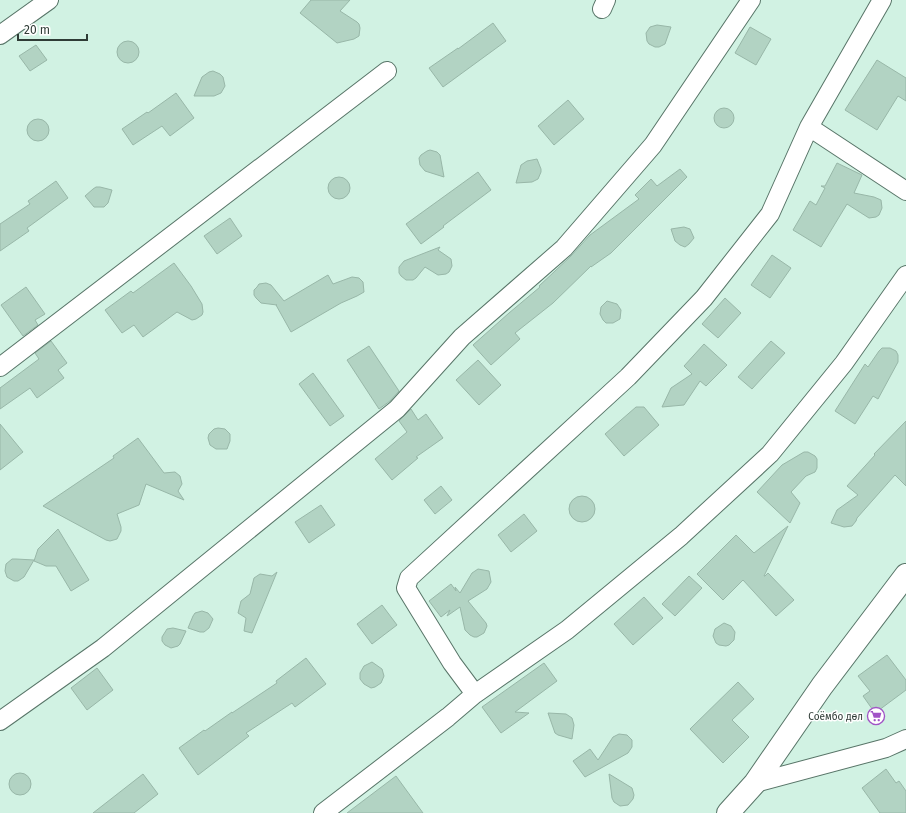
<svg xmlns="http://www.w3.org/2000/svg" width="906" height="813" font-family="'Fira Sans',sans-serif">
	<rect width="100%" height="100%" fill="#d1f2e3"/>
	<path fill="#b2d3c3" stroke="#98b7a8" d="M311,0h39l-10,11 17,11 2,2 1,4 -1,8 -5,3 -17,4 -37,-30z
		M493,23l13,18 -63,46 -14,-19 29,-20v1z
		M657,25l14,2 -6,17 -6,3h-4l-6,-3 -2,-3 -1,-8 4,-6z
		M750,27l21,12 -15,26 -21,-12z
		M117 52a11 11 0 1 1 22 0a11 11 0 1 1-22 0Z
		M36,45l11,15 -17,11 -11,-15z
		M877,60l29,18v23l-8,-5 -21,34 -32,-20z
		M213,71l7,3 3,3 2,9 -4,7 -7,3h-20l8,-19 7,-5z
		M176,93l18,25 -24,18 -8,-10 -29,19 -11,-16 25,-17 1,1z
		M568,100l16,19 -30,26 -16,-19z
		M714 118a10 10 0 1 1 20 0a10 10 0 1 1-20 0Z
		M27 130a11 11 0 1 1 22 0a11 11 0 1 1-22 0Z
		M430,150l7,2 3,3 4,22 -19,-6 -5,-6 -1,-7 2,-3 6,-4z
		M537,159l4,10v3l-3,7 -6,3 -16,1 5,-18 6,-4z
		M837,163l25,12 -8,18 20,4 7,3 1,8 -3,7 -3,2 -7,1 -22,-14 -26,43 -28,-17 17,-29 6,4 9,-17 -4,-2h4z
		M680,169l7,8 -76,76 -20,14v-1l-38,37 -38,30 5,6 -29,26 -18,-20 36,-32 31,-26 -1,-1 32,-30 19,-21 49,-36 -4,-4 16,-16 6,7z
		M478,172l13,18 -48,36 1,1 -23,17 -15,-20z
		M328 188a11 11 0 1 1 22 0a11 11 0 1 1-22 0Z
		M56,181l12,17 -41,30 2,3 -29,20v-27l30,-20 -2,-3z
		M96,187h4l12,3 -4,13 -4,4h-10l-9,-11 8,-7z
		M230,218l12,18 -25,18 -13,-18z
		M684,227l6,2 4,9 -5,6 -4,3 -5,-2 -5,-4 -4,-12z
		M440,247l-2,3 13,9 1,7 -3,6 -3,2 -8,1 -13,-8 -9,11 -3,2h-7l-5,-4 -2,-3v-6l5,-6z
		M772,255l19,13 -21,30 -19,-13z
		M174,263l17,23 11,18 1,8 -1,3 -6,4 -4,1 -15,-8 -34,25 -9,-12 -12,8 -17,-23 26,-19 2,2z
		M328,275l5,9 19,-7 7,1 4,4 1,10 -7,4 -16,7 -50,29 -15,-27h1l-16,-2 -5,-5 -2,-3v-5l3,-3 2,-3 7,-1 5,2 13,16z
		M26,287l19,27 -10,6 3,5 -15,11 -22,-31z
		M725,298l16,15 -23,25 -16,-14z
		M607,301l10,3 4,6 -1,9 -7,4h-7l-3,-3 -3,-6 1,-7z
		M51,341l16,22 -9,7 6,8 -27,20 -7,-10 -30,21v-21l39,-29 -4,-6z
		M771,341l14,12 -33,36 -14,-12z
		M704,344l23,21 -21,21 -6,-5 -16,24 -22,2 9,-19 21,-14 -8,-8z
		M369,346l30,45 -9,10 -11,8 -32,-49z
		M882,348h8l6,3 2,4v7l-20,37 -5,-3 -18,28 -20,-13 30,-47 3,3 11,-16z
		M478,360l23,25 -22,20 -23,-25z
		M313,373l31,43 -14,10 -31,-42z
		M636,407h8l15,18 -35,31 -19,-22z
		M411,409l7,11 8,-6 17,24 -27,19 2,1 -26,22 -17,-21 32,-27 -8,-11z
		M906,421v65l-11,-11 -38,43 -1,3 -4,5 -8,1 -13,-4 6,-13 21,-15 -11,-9 28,-31 -1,-1z
		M0,424l23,28 -23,18z
		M218,428l7,1 5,5v7l-3,8h-11l-6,-4 -2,-7 1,-4 5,-5z
		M138,438l26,35 11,-1 5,4 2,8 -4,7 6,9 -38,-16 -7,21 -22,9 4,13v4l-4,8 -7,2 -4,-1 -63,-34 71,-48 -1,-2z
		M804,452h4l7,4 2,3v9l-2,4 -9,4 -15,16 9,11 -10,20 -33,-31 25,-27z
		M441,486l11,14 -17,14 -11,-14z
		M569 509a13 13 0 1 1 26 0a13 13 0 1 1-26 0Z
		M321,505l14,20 -26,18 -14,-21z
		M524,514l13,17 -26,21 -13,-17z
		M788,526l-24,50h1l3,-3 26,27 -18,16 -33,-36 -20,20 -26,-26 39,-39 18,18z
		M58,529l31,51 -18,11 -15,-25h-10l-12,-5 4,-12z
		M12,559h4l18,1 -10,17 -6,4h-4l-7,-4 -2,-6 1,-7z
		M478,569l11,2 2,11 -4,7 -19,12 18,22 1,3 -3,7 -7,4h-3l-4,-2 -5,-5 -5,-23 -13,9 3,-6 -9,7 -12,-16 22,-17 5,7 -1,-4 5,6 12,-20z
		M277,572l-25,61 -8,-2 2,-13 -8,-5 3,-12 9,-7 4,-16 6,-4 12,2z
		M689,576l13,12 -27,28 -13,-12z
		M644,597l19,21 -30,27 -19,-21z
		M382,605l15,20 -25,19 -15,-20z
		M202,611l6,2 5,6 -4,9 -5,4h-4l-12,-4 5,-12 2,-3z
		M724,623l7,3 4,6 -1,8 -5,5 -3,1 -7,-1 -3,-2 -3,-7 2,-7z
		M173,628l13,3 -6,13 -2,2 -7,2 -6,-3 -3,-4v-4l5,-8z
		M887,655l19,25v10l-31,23 -12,-17 7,-5 -12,-15z
		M306,658l20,26 -31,23 -3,-4 -46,30 3,3 -51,39 -19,-27 25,-18 1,1 27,-19v1l45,-30 -1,-2z
		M372,662l10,7 2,7 -3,7 -6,4 -4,1 -7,-4 -4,-5v-6l4,-7z
		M544,663l13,18 -42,31 14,1 -28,20 -19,-26z
		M97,668l16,22 -26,20 -16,-22z
		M738,682l16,17 -22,21 17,17 -26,26 -33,-34z
		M548,713l18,1 6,4 2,7 -2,14 -14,-4 -3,-2z
		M619,734l8,1 5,5v7l-4,6 -43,24 -12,-16 17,-12 8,11 15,-23z
		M886,769l10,14 3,-2 7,10v22h-26l-18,-25z
		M9 784a11 11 0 1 1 22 0a11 11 0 1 1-22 0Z
		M143,774l15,20 -24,19h-41z
		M609,774l23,14 2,7 -1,4 -5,6 -8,1 -6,-4 -2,-4z
		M396,776l27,37h-76z"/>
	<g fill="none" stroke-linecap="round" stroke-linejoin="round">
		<g stroke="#587568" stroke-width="20">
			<path id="street" d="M602,9l4,-9
				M0,35l49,-35
				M809,127l97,64
				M0,367l387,-296
				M475,694l92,-64 114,-94 89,-82 74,-91 62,-88
				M0,721l103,-73 294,-239 65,-72 102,-89 89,-103 98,-145
				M755,783l131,-35 20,-9
				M323,813l125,-96 27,-23 -23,-31 -46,-75 3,-10 219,-201 76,-79 66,-84 39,-87 73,-127"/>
		</g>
		<g stroke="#587568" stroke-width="24">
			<path id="secondary" d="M728,813l27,-30 67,-97 84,-111"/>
		</g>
		<use href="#street" stroke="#fff" stroke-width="18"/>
		<use href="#secondary" stroke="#fff" stroke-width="22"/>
	</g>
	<defs>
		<g id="supermarket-ring" transform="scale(0.9)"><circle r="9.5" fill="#fff" stroke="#a154c6" stroke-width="1.5"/><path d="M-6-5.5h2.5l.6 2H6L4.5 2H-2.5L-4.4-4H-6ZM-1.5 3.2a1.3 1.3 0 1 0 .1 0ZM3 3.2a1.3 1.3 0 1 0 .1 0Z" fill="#a154c6"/></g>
	</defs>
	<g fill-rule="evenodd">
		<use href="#supermarket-ring" x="876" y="716"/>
	</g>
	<g text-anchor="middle" stroke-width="3" stroke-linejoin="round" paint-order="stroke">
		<g font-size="10" fill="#2f3c36" stroke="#fff" text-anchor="end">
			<text x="863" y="720">Соёмбо дөл</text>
		</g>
	</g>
	<path d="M18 34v6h69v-6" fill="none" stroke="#2f3c36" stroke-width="2"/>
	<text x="24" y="34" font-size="12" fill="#2f3c36" stroke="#ffffff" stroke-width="3" paint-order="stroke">20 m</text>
</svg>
